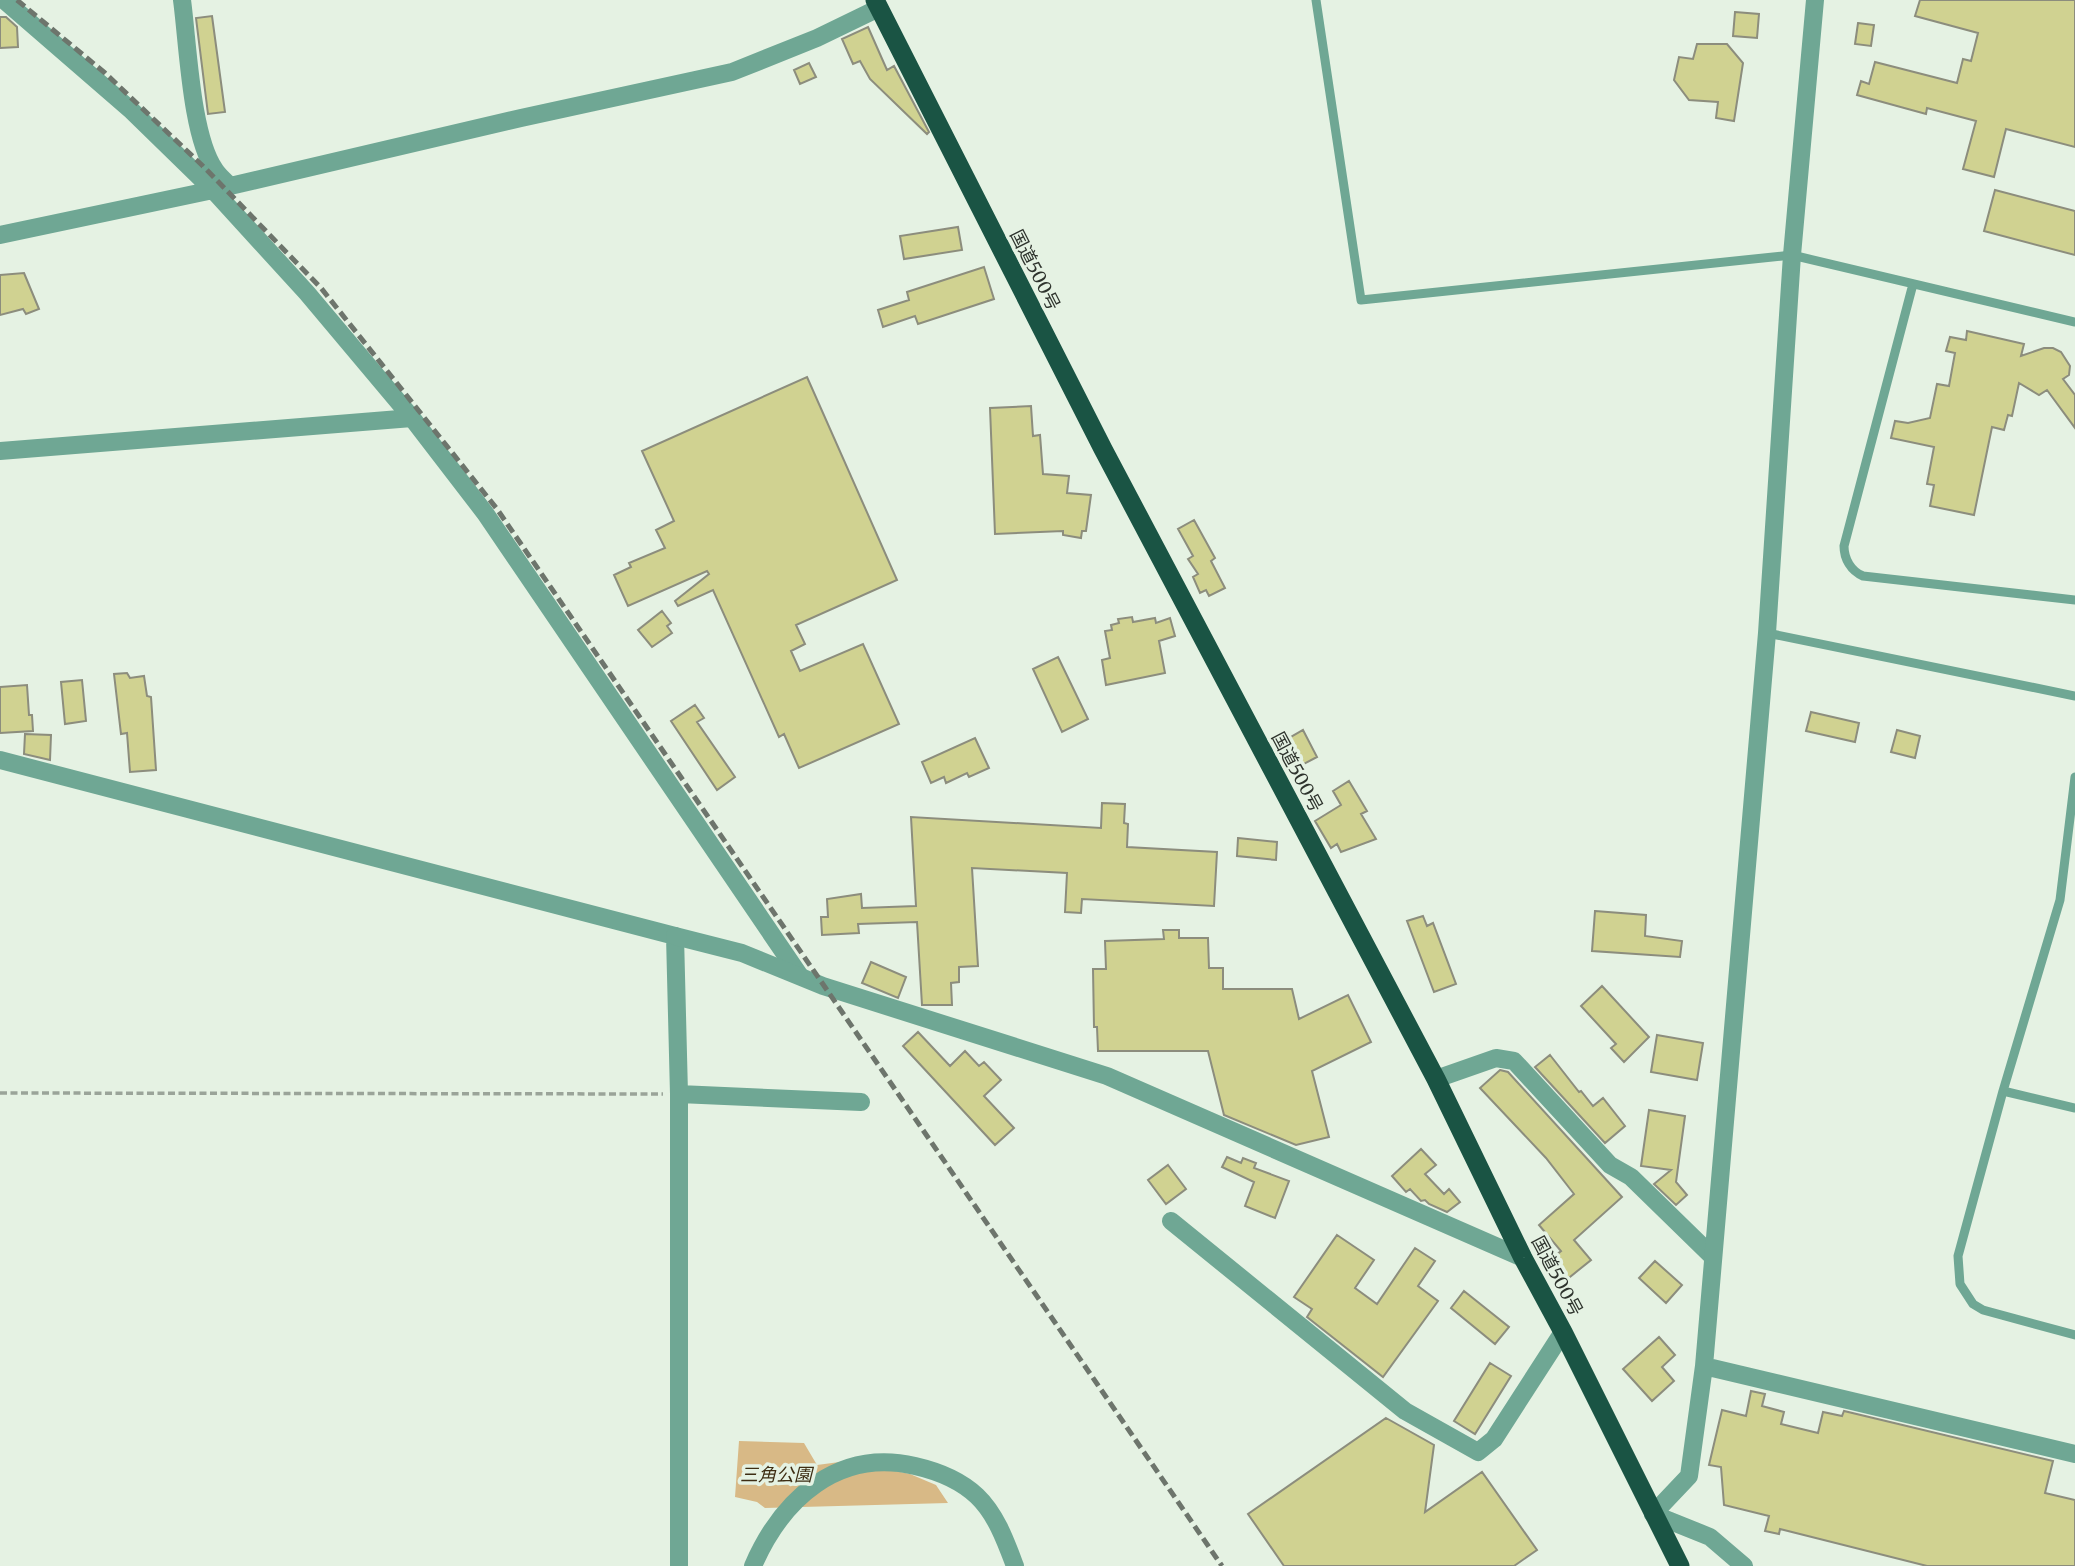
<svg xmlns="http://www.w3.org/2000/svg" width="2075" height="1566" font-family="Merriweather,'Noto Sans JP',serif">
	<rect width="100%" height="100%" fill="#e5f2e3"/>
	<path fill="#d8b986" d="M739,1441l65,2 13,22 30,-4 63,13 26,11 12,18 -183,5 -8,-6 -22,-5z"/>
	<path fill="#d0d291" stroke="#8c8d7d" stroke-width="2" d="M1920,0h155v147l-69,-18 -12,48 -31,-8 13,-48 -49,-13 -1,6 -69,-19 4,-14 8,3 6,-22 82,21 6,-24 8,2 7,-28 -63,-17z
		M1735,12l24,2 -2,24 -24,-2z
		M212,16l13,96 -17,2 -12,-96z
		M0,17h6l11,10 1,20 -18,1z
		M1858,23l16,2 -3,21 -16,-2z
		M868,27l19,43 7,-4 35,66 -2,2 -57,-55 -10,-18 -7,3 -11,-25z
		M1697,44h30l16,19 -9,58 -18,-3 2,-16 -29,-2 -15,-20 5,-23 14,2z
		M809,63l7,14 -16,7 -6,-14z
		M1995,190l80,21v44l-91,-24z
		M958,227l4,23 -58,9 -4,-23z
		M984,267l10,32 -76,25 -3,-8 -32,11 -5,-17 31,-10 -2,-8z
		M24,273l15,36 -13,5 -3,-5 -23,6v-40z
		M1967,331l57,13 -3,12 23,-8h9l8,4 9,14 -1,9 -6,4 12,16v33l-28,-38 -8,5 -20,-12 -7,33 -4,-1 -4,15 -12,-3 -18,88 -44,-9 4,-21 -7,-1 7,-37 -43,-9 4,-17 13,2 22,-5 7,-34 12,2 6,-33 -9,-2 4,-14 16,3z
		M807,377l90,203 -101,45 9,19 -14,7 9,20 63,-27 36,80 -100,44 -15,-34 -5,3 -66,-147 -35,16 -3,-5 34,-27 -2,-3 -79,35 -14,-31 17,-8 -2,-4 36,-15 -9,-18 18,-9 -32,-70z
		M1031,406l2,30 7,-1 3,39 26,2 -2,17 24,2 -5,36h-4l-1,7 -18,-3v-4l-68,3 -5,-126z
		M1194,520l21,38 -4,3 14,27 -16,8 -3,-6 -6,3 -7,-16 5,-3 -10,-15 5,-3 -15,-27z
		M662,611l9,12 -4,3 5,7 -20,14 -14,-17z
		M1132,617l1,5 22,-4 1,5 14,-5 5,18 -16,5 6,32 -59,12 -4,-25 8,-2 -5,-27 7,-1 -1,-5 8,-2 -1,-4z
		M1058,657l30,62 -26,13 -29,-63z
		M127,673l3,5 14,-2 3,20 4,1 5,73 -26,2 -3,-39 -6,1 -7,-60z
		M82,680l4,41 -21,3 -4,-42z
		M27,685l2,30h3l1,16 -33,2v-46z
		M695,705l9,13 -7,4 38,55 -18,13 -46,-69z
		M1811,712l48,11 -4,19 -49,-11z
		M1303,730l14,27 -19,10 -14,-26z
		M1897,730l23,6 -5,22 -24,-6z
		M25,734l26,1 -1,25 -26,-6z
		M975,738l14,30 -20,9 -2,-4 -21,10 -2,-6 -13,6 -9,-21z
		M1349,781l18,30 -6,3 15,25 -35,13 -4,-8 -6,4 -16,-27 26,-16 -8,-14z
		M1102,803l23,1 -1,19 4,1 -1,23 90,5 -3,54 -132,-7 -1,14 -16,-1 2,-39 -95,-5 6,98 -19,1v15l-8,1 1,22h-30l-5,-83 -59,2 1,9 -37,2 -1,-18h7l-1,-18 34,-5 1,14 54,-2 -5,-89 190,11z
		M1238,838l39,4 -1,18 -39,-4z
		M1595,911l51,4 -1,21 37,5 -2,16 -88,-6z
		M1423,916l4,10 6,-3 23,61 -22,8 -27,-71z
		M1163,930h16v8h29l1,30h14v21h69l7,30 49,-24 23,47 -59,29 17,66 -33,8 -72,-30 -16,-64h-110l-1,-24h-3l-1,-58h13l-1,-28 59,-2z
		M871,962l35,15 -8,21 -36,-15z
		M1602,986l47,51 -25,25 -13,-14 5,-4 -35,-38z
		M918,1032l32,34 15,-15 14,15 5,-4 17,18 -17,16 30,32 -19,17 -92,-99z
		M1657,1035l46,8 -6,37 -46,-8z
		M1550,1055l29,37 2,-1 12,15 10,-8 22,28 -20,17 -70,-76z
		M1500,1070l8,2 114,125 -48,43 17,20 -31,25 -16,-20 17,-14 -22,-26 35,-31 -28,-36 -66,-70z
		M1649,1110l36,6 -9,66 11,13 -11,10 -22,-21 17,-14 -30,-4z
		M1421,1149l15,16 -11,9 19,20 5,-5 11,13 -13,10 -18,-8 -4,-4 -4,1 -11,-12 -4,3 -14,-16z
		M1227,1157l14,6 2,-5 13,5 -2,5 35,13 -14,37 -30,-12 9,-24 -32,-15z
		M1168,1165l18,24 -20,15 -18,-24z
		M1337,1235l37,25 -19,28 22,16 38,-56 20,13 -17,25 20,15 -55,76 -76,-60 5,-8 -18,-12z
		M1655,1261l27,24 -16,18 -27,-25z
		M1464,1291l45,36 -14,17 -44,-36z
		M1659,1337l16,18 -13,12 12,14 -22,20 -29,-32z
		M1490,1363l21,13 -36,58 -21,-13z
		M1751,1391l14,3 -3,12 22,6 -3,12 37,9 5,-21 19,4 2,-5 209,50 -8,32 30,7v66h-148l-147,-37 -1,5 -14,-3 4,-15 -45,-11 -3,-38 -12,-2 13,-55 24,6z
		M1386,1418l48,27 -9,67 57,-40 55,78 -23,16h-230l-36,-52z"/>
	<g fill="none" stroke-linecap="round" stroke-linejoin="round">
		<path stroke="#9aa499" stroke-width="3.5" stroke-dasharray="7 3.5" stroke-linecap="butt" d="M0,1093l663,1"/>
		<path stroke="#6fa794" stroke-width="9" d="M1316,0l45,300 431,-45 283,67
			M1913,284l-69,262c0,13 7,25 19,30l212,24
			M1767,633l308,63
			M2075,777l-15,123 -57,191 72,17
			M2003,1091l-45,165 2,28 13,20 10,6 92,25"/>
		<path stroke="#6fa794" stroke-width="18" d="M4,0l128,111 81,79 94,103 105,125 73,95 315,463
			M182,0c6,44 9,136 33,170 4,6 10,11 15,16
			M0,235l213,-45 308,-72 211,-46 85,-34 62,-30
			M0,451l412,-33
			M0,760l675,176 4,158v472
			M1436,1079l60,-21 18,3 96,104 21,12 82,80
			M679,1094l182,8
			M1171,1221l234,190 73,41 16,-13 69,-107
			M1653,1514l57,23 34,29
			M753,1566c29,-67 85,-118 162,-100 22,5 45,14 62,30 19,18 29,46 38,70"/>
		<path stroke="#6fa794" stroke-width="18" d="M675,936l67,17 81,33 284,90 416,182
			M1704,1366l371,88
			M1653,1514l36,-38 15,-110 63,-733 25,-378 23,-255"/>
		<path stroke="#1a5444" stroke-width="19" d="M875,0l228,449 333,630 87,179 40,74 117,234"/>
		<path stroke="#6d756c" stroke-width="5" stroke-dasharray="10 5" stroke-linecap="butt" d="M17,0l88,73 100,95 116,120 176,221 725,1057"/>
	</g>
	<g text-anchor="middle" stroke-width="7" stroke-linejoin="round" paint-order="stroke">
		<g font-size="18" fill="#2e332d" stroke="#e5f2e3">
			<text transform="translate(1035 270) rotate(63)" y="6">国道500号</text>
			<text transform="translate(1297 772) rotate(62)" y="6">国道500号</text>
			<text transform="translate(1557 1276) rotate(62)" y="6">国道500号</text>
		</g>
		<g font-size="18" font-style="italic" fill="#3d2d13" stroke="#e5f2e3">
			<text x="776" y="1481">三角公園</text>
		</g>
	</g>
</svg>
